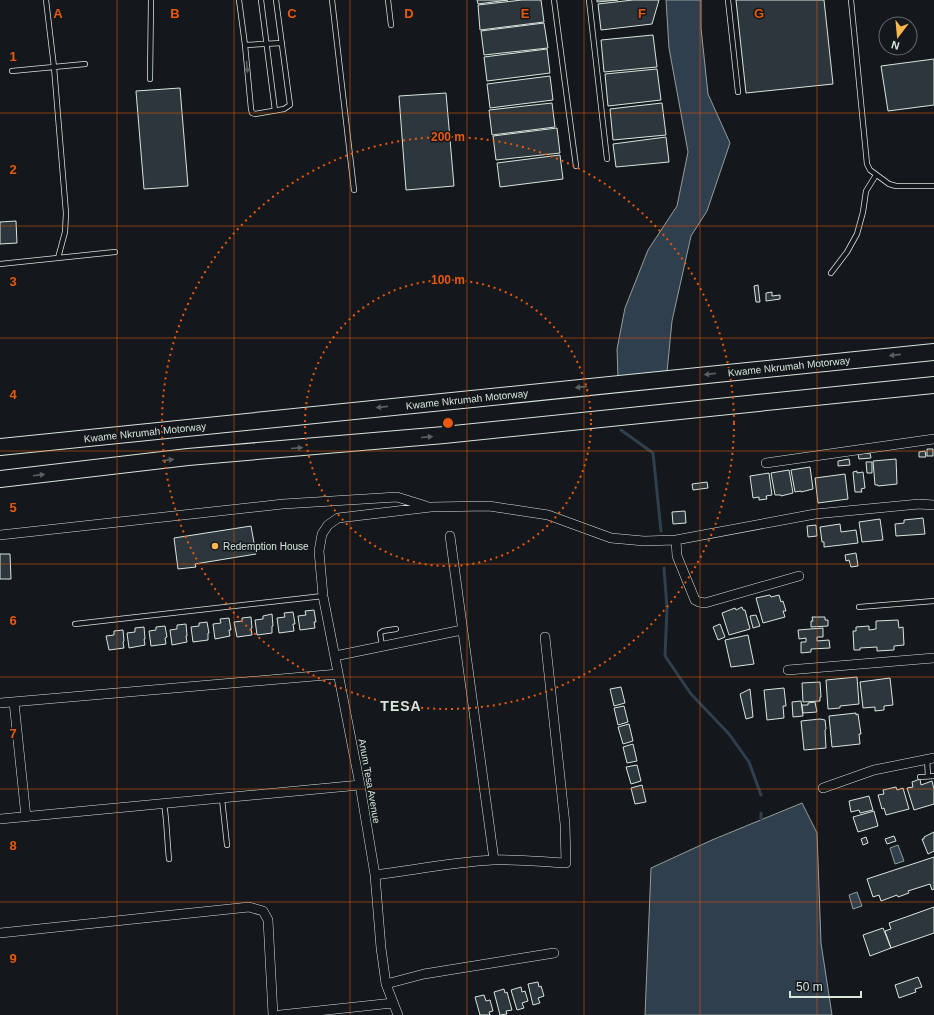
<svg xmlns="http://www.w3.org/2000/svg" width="934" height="1015" font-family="Arial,sans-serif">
	<rect width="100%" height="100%" fill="#14181c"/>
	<path fill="#2f3f4d" stroke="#939e99" d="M666,0h35v28l7,66 22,49 -23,68 -16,25 -19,85 -5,51 -49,5 -1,-28 8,-41 23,-58 29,-44 11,-54 -19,-104z
		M802,803l15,30 4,110 11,72h-187l6,-147 61,-28z
		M898,845l6,16 -9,3 -5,-16z
		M857,892l5,14 -9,3 -4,-14z"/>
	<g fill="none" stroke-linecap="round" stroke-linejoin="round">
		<path stroke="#2f3f4d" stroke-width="3" d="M621,430l32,23 8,78
			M664,568l3,40 -2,48 26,38 38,40 20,28 12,33
			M761,813v6"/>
	</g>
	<path fill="#2c363c" stroke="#d8e6dc" d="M477,0h31l-30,4z
		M522,0h19l3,22 -64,8 -2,-25z
		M597,0h21l-21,2z
		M633,0h26l-7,24 -51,6 -3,-26z
		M736,0h88l9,84 -87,9z
		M544,23l4,25 -64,7 -3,-24z
		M653,35l4,32 -53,5 -3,-32z
		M547,49l3,24 -63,8 -3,-24z
		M934,59v46l-46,6 -7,-45z
		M657,69l4,31 -53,6 -3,-32z
		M550,76l3,24 -63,8 -3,-24z
		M180,88l8,98 -44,3 -8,-98z
		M446,93l8,93 -48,4 -7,-94z
		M552,103l3,24 -63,8 -3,-25z
		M662,103l4,32 -53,5 -3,-31z
		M557,128l3,25 -64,7 -3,-24z
		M666,137l3,25 -53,5 -3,-23z
		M560,155l3,24 -63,8 -3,-24z
		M16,221l1,22 -17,1v-22z
		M758,285l2,17h-4l-2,-16z
		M772,292v4l8,-1v4l-14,2v-8z
		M927,449h6v7h-6z
		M925,451l1,6h-7v-5z
		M870,453l1,5 -12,1 -1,-5z
		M849,459l1,6 -12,1v-5z
		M896,459l1,25 -19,2v-1h-3l-2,-24z
		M866,462h6v11h-5z
		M810,467l3,22 -12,3v-1l-6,1 -4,-22z
		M789,470l4,23 -12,3v-1h-6l-4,-22z
		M857,471v2l6,-1 2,16 -4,1 1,3h-7l-2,-20z
		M769,473l3,22 -6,1 1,3 -8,1v-3l-6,1 -3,-22z
		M845,474l3,25 -30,4 -3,-25z
		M707,482l1,6 -15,2 -1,-6z
		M685,511l1,12 -13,1 -1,-12z
		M923,518l2,16 -29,2 -1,-12 9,-1v-3z
		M880,519l3,21 -21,2 -3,-20z
		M840,524l1,8 15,-2 2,13 -34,4v-5h-2l-2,-15z
		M816,525l1,11 -9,1 -1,-11z
		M251,526l5,28 -61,10 1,3 -18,2 -4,-31z
		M856,553l2,13 -7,1 -2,-7 -3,1 -1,-6z
		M0,554h10l1,25h-11z
		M770,595l1,2 8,-2 2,7 2,-1 3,10h-3l2,6 -22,6 -7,-25z
		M742,607l1,3h2l5,19 -21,6 -7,-22 13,-5 1,2z
		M314,610l2,12h-2l1,6 -15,2 -2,-14 8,-1 -1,-4z
		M293,612l2,12h-2l1,7 -15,2 -2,-15 8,-1 -1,-4z
		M272,614l1,12h-1v7l-15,2 -2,-15 8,-1v-3z
		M756,615l4,11 -7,2 -3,-12z
		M251,617l1,11h-1l1,7 -15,2 -3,-15 8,-1v-3z
		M812,617h13v3h3v6l-17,1v-6h2z
		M229,618l2,12h-2l1,6 -15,3 -2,-15 8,-1 -1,-4z
		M898,620l1,8 4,-1 1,18 -10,1v4l-17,1v-4l-17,1v2h-6l-1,-19h3v-4l13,-1v4l7,-1v-8z
		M207,622l2,11h-1v7l-15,2 -2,-15 8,-1v-3z
		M186,624l1,12h-1l1,6 -15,3 -2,-15 7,-1v-4z
		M720,624l5,13 -7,3 -5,-13z
		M165,626l2,11 -2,1 1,6 -15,2 -2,-15 7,-1v-3z
		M144,627l1,12h-1l1,6 -16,3 -2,-15 8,-1v-4z
		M823,628v9h-6v4l12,-1 1,8 -19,1v3l-10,1v-11h5v-4l-7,1 -1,-9z
		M123,630l1,11 -1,1 1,6 -15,2 -3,-14 8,-1v-4z
		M748,635l6,29 -23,3 -6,-27z
		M857,677l2,27 -19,2v2l-12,1 -2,-29z
		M890,678l3,27 -9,1v4l-9,1v-4l-12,1 -3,-26z
		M820,682l1,15h-1v4l-17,1 -1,-19z
		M621,687l4,16 -11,3 -4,-17z
		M784,688l2,18h-3l1,12 -17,2 -3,-30z
		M750,689l3,28 -7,2 -6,-25z
		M801,701l2,15 -10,1 -1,-15z
		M815,702l2,10 -14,1 -1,-8h6v-2z
		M624,706l4,16 -10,3 -4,-17z
		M856,713v2l2,-1 3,20h-2l1,10 -28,3 -3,-31z
		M820,719l5,1 1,9 -1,1 1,18 -22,2 -3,-29z
		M629,724l4,17 -10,3 -5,-17z
		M633,744l4,17 -10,2 -4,-16z
		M637,765l4,16 -10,3 -5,-17z
		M920,779l1,6 11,-4 2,8v15l-20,6 -7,-22 6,-1 -1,-5z
		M642,785l4,17 -11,2 -4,-16z
		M896,787l1,3 6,-2 6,21 -23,6 -2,-7 -2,1 -4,-14 6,-1 -1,-4z
		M869,796l4,14 -13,3 -1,-3 -8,2 -2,-11z
		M874,811l4,15 -20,6 -5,-15z
		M934,832v19l-6,3 -6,-15h2v-2z
		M894,836l2,5 -9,3 -2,-5z
		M866,837l2,6 -5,2 -2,-6z
		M934,857v32l-2,1 -2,-6 -22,7 1,2 -11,4 -1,-2 -16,6 -2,-6 -6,2 -6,-18z
		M934,907v26l-43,15 -6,-17 6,-2 -2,-6z
		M883,928l8,20 -21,8 -7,-21z
		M918,977l4,10 -7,2 1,3 -17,6 -4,-13z
		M538,982l1,5 2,-1 3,10 -6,2 2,5 -7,2 -5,-21z
		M521,987l1,5 3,-1 3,10 -6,2 2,5 -7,2 -6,-20z
		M504,989l1,4 2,-1 5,18 -6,1 1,3 -7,1 -6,-23z
		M484,995l2,6 4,-1 3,11 -4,1 1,3h-10l-5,-18z"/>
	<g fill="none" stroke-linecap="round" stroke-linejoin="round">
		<g stroke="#d8e6dc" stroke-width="6">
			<path id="lane" d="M46,0l8,67 12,146 -1,19 -7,26
				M239,0l6,45 6,64 1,4 3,1 29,-5 6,-4 -14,-105
				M261,0l14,111
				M332,0l22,190
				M388,0l3,25
				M554,0l22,166
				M589,0l18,159
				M728,0l10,92
				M851,0l16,164 3,6 19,14 7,2h38
				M245,45l37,-2
				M12,71l73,-7
				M150,79l1,-79
				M0,264l115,-12
				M831,273l16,-21 10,-18 6,-22 3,-21 10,-16
				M859,607l75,-6
				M75,624l248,-28
				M382,646l-2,-13 3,-2 13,-2
				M927,759l1,17
				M920,777l14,-1
				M222,799l5,46
				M164,803c3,19 3,37 5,56"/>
		</g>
		<g stroke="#d8e6dc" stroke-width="10">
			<path id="street" d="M766,463l168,-24
				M0,535l283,-31 114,-7 29,9
				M450,536l44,324
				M676,540l1,16 18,44 4,2 6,1 94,-27
				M335,656l127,-26
				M788,670l146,-12
				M14,702l12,115
				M0,703l338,-29
				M823,788l51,-18 60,-12
				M0,819l360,-34
				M375,875c39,-5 79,-13 118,-15 25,-1 49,2 73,3l-1,-39 -20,-187
				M0,933l249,-26 14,4 5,9 5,95
				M386,984l38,-10 130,-21
				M280,1015l113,-12
				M398,1015l-12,-31 -5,-36 -6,-73 -15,-90 -37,-189 -4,-45 3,-17 6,-9 10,-7 93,-11 58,-1 59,9 63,23 33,3 32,-1 139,-26 104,-10 15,1"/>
		</g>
		<g stroke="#d8e6dc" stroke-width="18">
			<path id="highway" d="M0,447l934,-95
				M0,479l188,-22 256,-22 490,-50"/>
		</g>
		<use href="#lane" stroke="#14181c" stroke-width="4.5"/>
		<use href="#street" stroke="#14181c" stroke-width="9"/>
		<use href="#highway" stroke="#14181c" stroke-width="16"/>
	</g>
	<defs><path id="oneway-solid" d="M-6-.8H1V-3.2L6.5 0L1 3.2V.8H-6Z"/></defs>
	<g fill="#59605f">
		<use href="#oneway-solid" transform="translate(247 67) rotate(85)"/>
		<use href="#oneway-solid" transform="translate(895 355) rotate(174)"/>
		<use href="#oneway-solid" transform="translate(710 374) rotate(174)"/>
		<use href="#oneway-solid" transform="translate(581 387) rotate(174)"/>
		<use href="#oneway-solid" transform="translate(382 407) rotate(174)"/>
		<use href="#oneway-solid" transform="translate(427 437) rotate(-5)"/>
		<use href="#oneway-solid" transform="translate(297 448) rotate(-5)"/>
		<use href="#oneway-solid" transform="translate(168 460) rotate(-7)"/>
		<use href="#oneway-solid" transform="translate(39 475) rotate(-7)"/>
	</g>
	<path fill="none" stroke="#e8590c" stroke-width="1" stroke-opacity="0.55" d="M117,0v1015M234,0v1015M350,0v1015M467,0v1015M584,0v1015M700,0v1015M817,0v1015M0,113h934M0,226h934M0,338h934M0,451h934M0,564h934M0,677h934M0,789h934M0,902h934"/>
	<g fill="none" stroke="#e8590c" stroke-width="2" stroke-dasharray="2 4">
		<circle cx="448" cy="423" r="143"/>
		<circle cx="448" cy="423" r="286"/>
	</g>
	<circle fill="#ffb74d" stroke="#14181c" stroke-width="1.5" cx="215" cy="546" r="4"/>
	<g text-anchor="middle" stroke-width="3" stroke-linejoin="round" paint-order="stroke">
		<g font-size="10" fill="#d8e6dc" stroke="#14181c">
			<text transform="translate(789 366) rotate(-6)" y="4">Kwame Nkrumah Motorway</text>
			<text transform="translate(467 399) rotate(-6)" y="4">Kwame Nkrumah Motorway</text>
			<text transform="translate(145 432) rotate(-6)" y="4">Kwame Nkrumah Motorway</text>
			<text transform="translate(370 781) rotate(80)" y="4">Anum Tesa Avenue</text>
		</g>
		<g font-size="10" fill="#d8e6dc" stroke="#14181c" text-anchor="start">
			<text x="223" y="550">Redemption House</text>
		</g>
		<g font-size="14" font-weight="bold" letter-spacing="1" fill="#d8e6dc" stroke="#14181c">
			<text x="401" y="711">TESA</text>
		</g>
	</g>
	<g font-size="13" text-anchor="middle" font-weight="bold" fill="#e8590c" stroke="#14181c" stroke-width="3" stroke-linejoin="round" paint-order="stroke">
		<text x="58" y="18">A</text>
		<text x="175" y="18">B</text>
		<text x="292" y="18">C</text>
		<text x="409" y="18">D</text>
		<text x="525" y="18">E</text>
		<text x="642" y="18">F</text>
		<text x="759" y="18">G</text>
		<text x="13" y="61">1</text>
		<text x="13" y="174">2</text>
		<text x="13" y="286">3</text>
		<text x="13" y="399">4</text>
		<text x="13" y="512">5</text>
		<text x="13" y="625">6</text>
		<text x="13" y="738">7</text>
		<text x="13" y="850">8</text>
		<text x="13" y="963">9</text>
	</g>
	<circle cx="448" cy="423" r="6" fill="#e8590c" stroke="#14181c" stroke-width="2"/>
	<g font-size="12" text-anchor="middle" font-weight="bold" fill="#e8590c" stroke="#14181c" stroke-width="3" stroke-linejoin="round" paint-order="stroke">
		<text x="448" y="141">200 m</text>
		<text x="448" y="284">100 m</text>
	</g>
	<g transform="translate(898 36) rotate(196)"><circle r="19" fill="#14181c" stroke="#626a69"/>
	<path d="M0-3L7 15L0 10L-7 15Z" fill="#ffb74d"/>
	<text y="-6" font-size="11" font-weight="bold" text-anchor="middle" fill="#d8e6dc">N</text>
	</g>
	<path d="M790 991v6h71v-6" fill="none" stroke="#d8e6dc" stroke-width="2"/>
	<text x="796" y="991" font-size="12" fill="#d8e6dc" stroke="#14181c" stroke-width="3" paint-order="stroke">50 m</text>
</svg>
